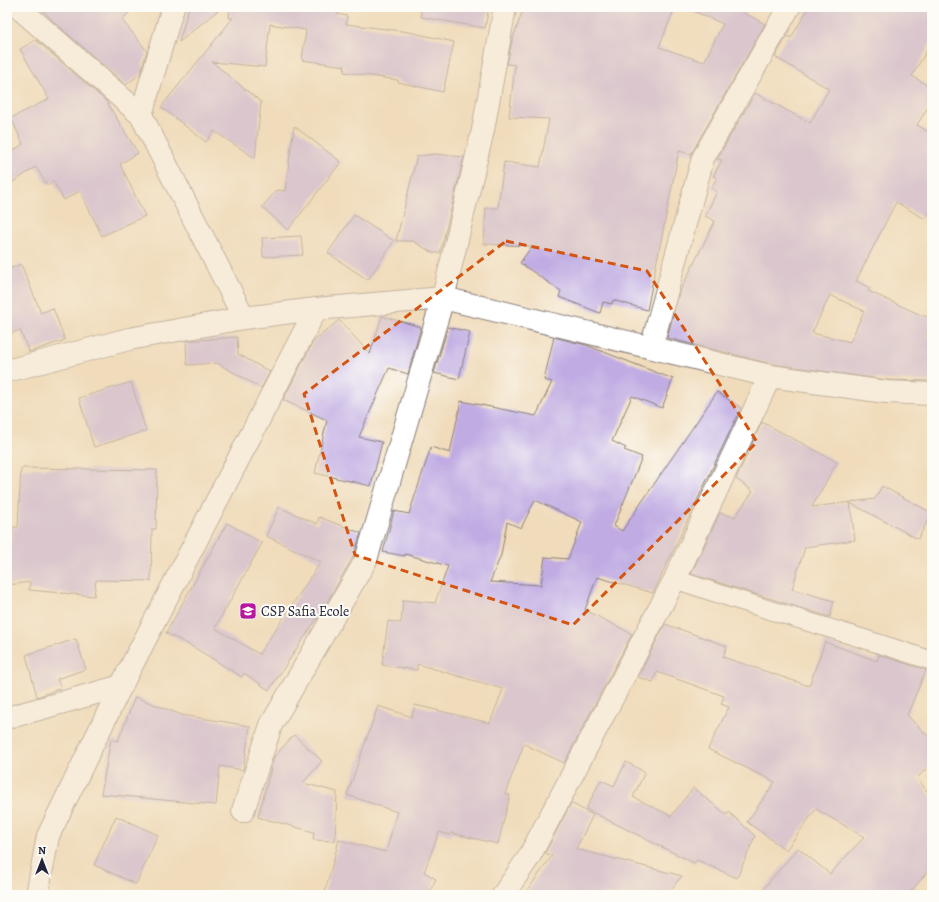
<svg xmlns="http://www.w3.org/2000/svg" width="939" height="902" font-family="Alegreya,serif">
	<rect width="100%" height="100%" fill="#fdfcf7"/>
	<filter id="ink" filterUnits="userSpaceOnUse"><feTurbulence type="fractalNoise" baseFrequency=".025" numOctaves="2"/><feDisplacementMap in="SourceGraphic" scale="8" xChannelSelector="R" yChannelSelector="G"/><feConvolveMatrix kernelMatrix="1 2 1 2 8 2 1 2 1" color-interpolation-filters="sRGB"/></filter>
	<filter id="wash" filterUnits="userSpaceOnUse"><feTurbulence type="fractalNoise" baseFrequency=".012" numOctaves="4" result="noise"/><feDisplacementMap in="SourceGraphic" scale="16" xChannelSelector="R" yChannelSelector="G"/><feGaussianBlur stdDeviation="0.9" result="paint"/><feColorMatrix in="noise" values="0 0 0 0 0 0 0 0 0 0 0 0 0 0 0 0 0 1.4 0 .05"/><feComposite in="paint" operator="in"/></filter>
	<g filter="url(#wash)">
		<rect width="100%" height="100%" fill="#f0dcbb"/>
		<g id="blocks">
			<path fill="#c0ace3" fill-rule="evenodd" d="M40,7h94l-12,13 25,31 -7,23 -14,11 -73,-64z
				M189,7h33l-43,35z
				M230,7h108l-1,7 10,2 -1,8 63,8 45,10 -11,50 -45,-10v-2l-54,-8 1,-6 -43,-6 4,-30 -36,-6 -5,43 -53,-5 49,40 -6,56 -41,-27 -8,11 -45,-35 72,-89h-4z
				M421,7h68l-4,21 -64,-11z
				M524,7h151l-16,40 45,15 19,-38 -39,-17h49l32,17 -74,130 -12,-3 -32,159 -34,-10 -1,4 -9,-2 -3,11 -41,-16 2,-6 -41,-28 12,-17 -48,-2 2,-36h12l6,-46 36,5 9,-48 -40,-2 6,-52 -8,-1 5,-23z
				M809,7h123v34l-20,35 20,12v12l-15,25 15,9v74l-7,11 -29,-17 -40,79 14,7 -2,3 53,24 10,3 -4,18 5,1v44l-45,-1 -115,-16 -105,-26 12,-45 36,-72 -10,-5 12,-24 -6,-4 6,-10 -4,-2 9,-16 -5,-1 38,-66 55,30 19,-34 -54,-32 12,-21 4,2zM830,295l34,16 -14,31 -38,-9z
				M36,40l70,61 32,52 -18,11 25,52 -43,20 -22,-45 -16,9 -11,-19 -6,4 -11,-18 -29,19v-31l16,-11 -12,-26 38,-19 -29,-50z
				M294,126l47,36 -53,68 -26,-23 15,-17 8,1z
				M436,154l28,3 -24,96h-7l-20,-12h-17l21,-85z
				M354,215l40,26 -26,39 -40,-27z
				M301,236l2,19 -40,2 -1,-19z
				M21,264l20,49 12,-5 12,32 -36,12 -9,-22 -13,5v-65z
				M382,316l39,11 -13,47 -19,-6 -30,69 23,5 -11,44 -56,-13 12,-53 -44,-20 30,-58 26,-22 31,34z
				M448,327l22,5 -11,47 -25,-6z
				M237,337l1,17 32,18 -9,16 -44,-25 -30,2 -1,-24z
				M554,337l32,8 87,34 -11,29 -30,-12 -20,45 14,7 -2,2 18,7 -28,69 8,5 95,-139 24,16 -88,185 -56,-16 -12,33 47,24 -68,129 -40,-19 -19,50 5,1 -12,49 -47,-11 -1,2 -11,-3 -15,40 12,7 -8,16h-104l15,-55 47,12 11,-40 -50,-17 31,-89 34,11 3,-12 75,18 13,-34 -86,-25v6l-35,-5 6,-44 13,2 2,-23 32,3 13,-37 -43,-12v2l-22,-4 11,-41 15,3 22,-67 19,6 11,-52 75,15 16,-34 -8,-2zM535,500l47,22 -14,37 -23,-2 -4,28 -51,-3 11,-27 6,-33 14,6z
				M131,382l15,49 -52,16 -15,-49z
				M762,422l75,40 -25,45 63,-8 7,-13 50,27 -14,26 -68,-36 5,37 -50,7 -13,42 42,12 -4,16 -139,-43 29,-61 15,4 18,-26 -17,-12z
				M21,468l136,2 -1,59h-4l-1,52 -55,-1 -2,16 -65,-6 1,-8 -23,3v-42l4,-1 2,-15h5z
				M279,507l38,17 2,-7 42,16 -7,22 -32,56 -53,79 -25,-17 -2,4 -47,-29 -29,-15 61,-110 35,20 -47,85 44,26 62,-92 -55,-26z
				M665,624l62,22 -4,11 86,29 16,-44 52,19 2,-6 47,15 -19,45 25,25v23l-15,15 15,20v68l-24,29h-150l40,-47 32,26 34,-37 -48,-28 -30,41 -39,-28 28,-40 -67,-33 21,-42 -8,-3 3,-8 -67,-24 -4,10 -15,-5z
				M76,639l10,30 -29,10 4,9 -24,9 -11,-42z
				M135,697l47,18 68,11 -7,44 -23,-4 -4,39 -115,-11 10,-55 7,2z
				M294,735l28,26 -19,22 34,9 -2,49 -22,-1 1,-8 -56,-15 16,-60z
				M626,762l19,10 -12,25 38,19 22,-28 34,27 2,-3 26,24 -18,42 -40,-18 -3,3 -108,-54 15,-29 13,6z
				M571,803l22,12 -17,34 106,27 -16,19h-142l28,-39 -7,-3z
				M116,816l42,19 -22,49 -42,-19z"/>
		</g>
	</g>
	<g filter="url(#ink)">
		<use href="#blocks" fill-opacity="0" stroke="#897f7b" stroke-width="1"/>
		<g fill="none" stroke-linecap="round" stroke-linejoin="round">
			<g stroke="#897f7b" stroke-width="20">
				<path id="pedestrian" d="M675,579c85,30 172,53 257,82"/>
			</g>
			<g stroke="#897f7b" stroke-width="24">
				<path id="minor" d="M18,7l123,108 103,203
					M141,115l32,-108
					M651,348l52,-190 86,-151
					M7,371l122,-32 115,-21 72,-9 127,-11 327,78 116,16 46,2
					M7,718l114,-32
					M243,811l28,-86 95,-165 77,-262 40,-168 22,-123
					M37,895l11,-59 73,-150 195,-377
					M503,895l26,-38 146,-278 95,-203"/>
			</g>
			<use href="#pedestrian" stroke="#fff" stroke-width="18"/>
			<use href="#minor" stroke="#fff" stroke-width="22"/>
		</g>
	</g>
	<path d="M0 0H939V902H0ZM506,241l141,30 110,171 -184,183 -218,-70 -51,-161z" fill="#f0dcbb" fill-opacity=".55" fill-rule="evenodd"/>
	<path fill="none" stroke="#d45411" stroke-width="3" stroke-dasharray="8 5" stroke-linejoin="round" d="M506,241l141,30 110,171 -184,183 -218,-70 -51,-161z"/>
	<defs>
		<g id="school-square" transform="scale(0.9)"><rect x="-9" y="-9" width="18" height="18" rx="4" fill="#b5179e" stroke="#fdfcf7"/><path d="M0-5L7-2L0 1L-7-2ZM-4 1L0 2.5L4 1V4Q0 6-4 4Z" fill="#fff"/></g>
	</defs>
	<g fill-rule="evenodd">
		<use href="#school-square" x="248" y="611"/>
	</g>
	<g text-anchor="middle" stroke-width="4" stroke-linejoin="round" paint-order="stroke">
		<g font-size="14" fill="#22223b" stroke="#fdfcf7" text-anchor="start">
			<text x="261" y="616">CSP Safia Ecole</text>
		</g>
	</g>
	<rect width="939" height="902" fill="none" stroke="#fdfcf7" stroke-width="24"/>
	<g transform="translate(42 860)" stroke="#fdfcf7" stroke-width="3" paint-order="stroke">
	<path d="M0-3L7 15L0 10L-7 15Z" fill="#22223b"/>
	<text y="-6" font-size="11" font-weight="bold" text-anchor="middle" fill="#22223b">N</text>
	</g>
</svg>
